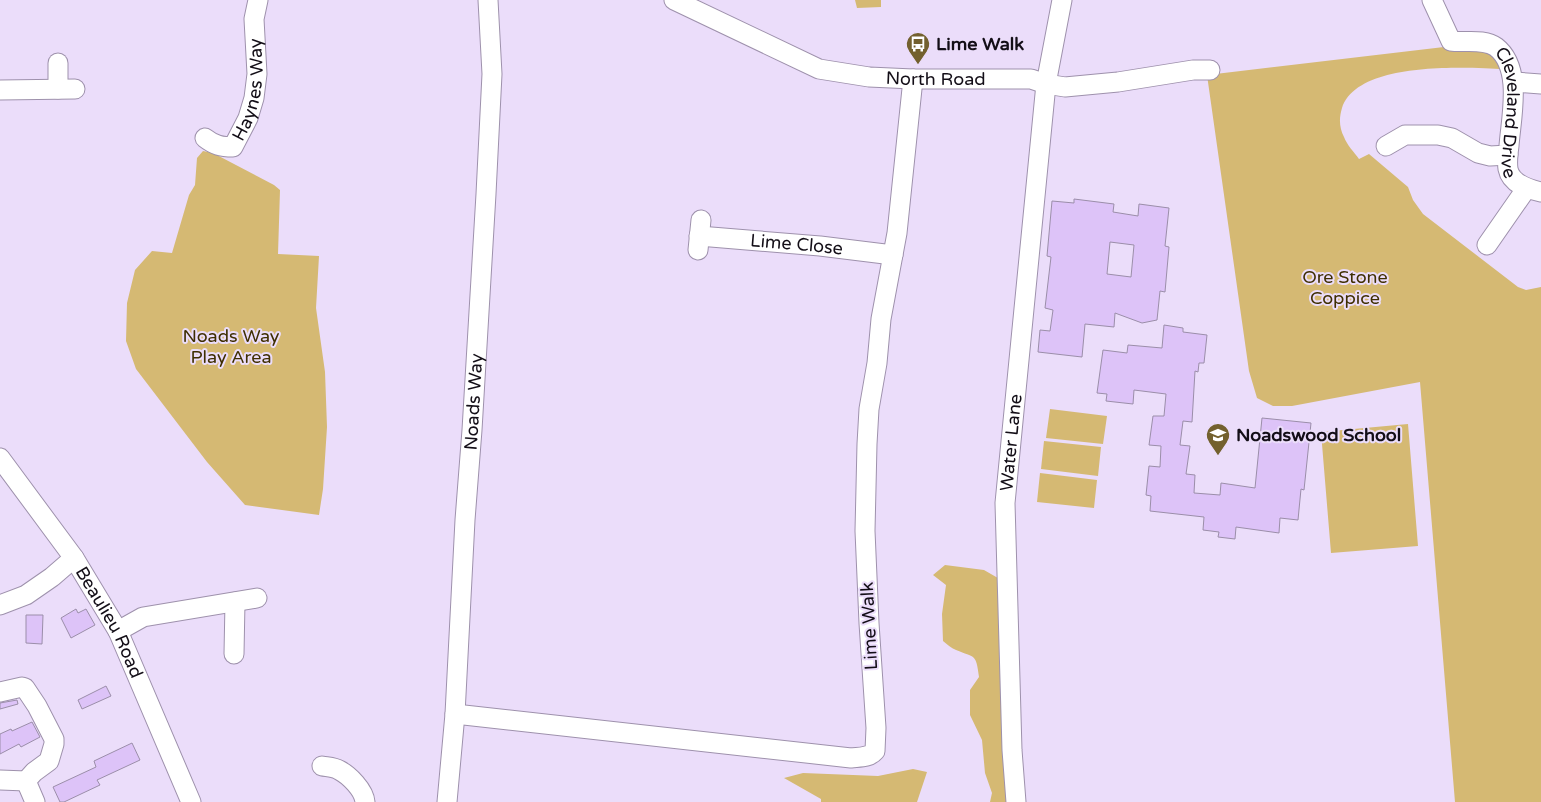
<svg xmlns="http://www.w3.org/2000/svg" width="1541" height="802" font-family="'Varela Round',sans-serif">
	<rect width="100%" height="100%" fill="#ebddfa"/>
	<path fill="#d5b973" d="M855,0h26v7l-24,1z
		M1444,47h24l24,6 12,16c-40,-2 -147,-8 -162,39 -3,10 -3,19 2,29 3,8 10,15 15,22l10,-5 39,33 5,13 10,14 95,73 8,3 15,-3v515h-86l-35,-420 -128,24h-19l-16,-8 -8,-27 -42,-296z
		M203,151l10,2 61,32 6,5 -2,64 41,2 -3,52 9,64 2,55 -4,62 -4,26 -74,-10 -38,-43 -71,-93 -10,-28 1,-38 8,-33 17,-19 20,2 17,-58 6,-10 2,-27z
		M1050,409l57,7 -4,28 -57,-6z
		M1408,424l10,122 -87,7 -10,-121z
		M1044,441l57,6 -3,29 -57,-7z
		M1040,473l57,7 -3,28 -57,-6z
		M945,565l39,5 26,15 4,217h-24l2,-9 -7,-20 -3,-33 -12,-25v-25l9,-13c-3,-24 -4,-19 -23,-27 -5,-2 -9,-6 -13,-9l-1,-27 4,-29 -13,-10z
		M913,769l14,3 -10,30h-96v-3l-37,-21 19,-5 75,3z"/>
	<path fill="#ddc3f8" stroke="#9b8ea9" fill-rule="evenodd" d="M1074,199l40,5 -1,8 25,4 1,-12 30,4 -4,38 4,1 -4,45 -5,-1 -3,29 -15,3 -27,-10 -1,14 -29,-3 -3,33 -44,-5 2,-22 10,1 3,-21 -8,-2 6,-51 -4,-1 5,-55 22,2zM1110,242l24,3 -3,32 -24,-3z
		M1164,325l19,3v4l24,3 -3,28h-5l-1,9 -3,-1 -3,51 -9,-1 -3,24 10,1 -4,28 9,1 -1,18 26,2 1,-12 34,5 7,-70 49,5 -7,67 -3,-1 -3,31 -18,-2 -1,15 -43,-6 -1,12 -17,-2 1,-5 -16,-2 1,-13 -54,-6 1,-15 -5,-1 3,-29 11,1 1,-21 -12,-1 4,-29h11l2,-22 -32,-4 -1,14 -27,-3 1,-7 -10,-1 6,-43 24,3 1,-8 34,3z
		M76,609l2,4 8,-4 9,16 -24,13 -10,-20z
		M26,615h17l-1,29 -16,-1z
		M106,686l5,10 -29,13 -4,-9z
		M17,700l1,4 -18,5v-6z
		M32,722l8,15 -19,10 -2,-3 -19,10v-20l11,-5 1,2z
		M132,743l8,17 -43,20 3,5 -36,17h-4l-7,-15 43,-20 -2,-6z"/>
	<g fill="none" stroke-linecap="round" stroke-linejoin="round">
		<g stroke="#9e91ac" stroke-width="21">
			<g id="minor">
				<path id="s1" d="M674,0l145,69 50,8 44,2h118l15,5 19,3 53,-5 75,-12h17"/>
				<path id="s2" d="M1432,0l19,41c13,2 33,-3 45,6 27,21 15,70 13,99 -1,7 -2,16 -1,23 3,15 20,20 33,23"/>
				<path d="M1514,82l27,2"/>
				<path d="M58,89v-26"/>
				<path d="M0,90l75,-1"/>
				<path id="s3" d="M205,138c9,7 16,9 28,9l15,-29 6,-20 3,-24 -3,-55 4,-19"/>
				<path d="M1386,146l19,-11h33l14,3 26,15 12,3 18,-1"/>
				<path id="s4" d="M699,236l121,10 73,9"/>
				<path d="M1487,245l39,-56"/>
				<path d="M698,250l3,-30"/>
				<path id="s5" d="M0,458l74,100 44,73 73,171"/>
				<path d="M0,605l26,-10 26,-18 22,-19"/>
				<path d="M118,631l25,-14 114,-19"/>
				<path d="M234,654l1,-52"/>
				<path d="M0,692l22,-5 3,1 12,18 17,33v5l-5,17 -15,11 -8,9 9,21"/>
				<path d="M455,714l396,44c9,-1 18,0 24,-7l1,-23 -7,-105 -4,-92 2,-87 2,-35 8,-46 4,-44 16,-86 16,-154"/>
				<path d="M322,766c5,1 12,1 17,4 10,5 25,20 26,32"/>
				<path d="M0,780l26,1"/>
				<path id="s6" d="M447,802l8,-88 10,-194 7,-90 14,-236 6,-120 -4,-74"/>
				<path id="s7" d="M1016,802l-4,-52 -7,-247 41,-419 16,-84"/>
			</g>
		</g>
		<use href="#minor" stroke="#fff" stroke-width="19"/>
	</g>
	<defs>
		<g id="bus-pin" transform="scale(1.25)"><path d="M0 17L-7.5 6A9.5 9.5 0 1 1 7.5 6Z" fill="#73602e" stroke="#ebddfa"/><path d="M-5-6H5V4H4V6H2V4H-2V6H-4V4H-5ZM-3.5-4V0h7V-4ZM-3.5 1.2v1.5H-2V1.2ZM2 1.2v1.5H3.5V1.2Z" fill="#fff"/></g>
		<g id="school-pin" transform="scale(1.25)"><path d="M0 17L-7.5 6A9.5 9.5 0 1 1 7.5 6Z" fill="#73602e" stroke="#ebddfa"/><path d="M0-5L7-2L0 1L-7-2ZM-4 1L0 2.5L4 1V4Q0 6-4 4Z" fill="#fff"/></g>
	</defs>
	<g fill-rule="evenodd">
		<use href="#bus-pin" x="918" y="44"/>
		<use href="#school-pin" x="1218" y="435"/>
	</g>
	<g text-anchor="middle" stroke-width="4" stroke-linejoin="round" paint-order="stroke">
		<g font-size="18" font-weight="bold" fill="#130e17" stroke="#ebddfa" text-anchor="start">
			<text x="936" y="50">Lime Walk</text>
			<text x="1236" y="441">Noadswood School</text>
		</g>
		<g font-size="18" fill="#130e17" stroke="#ebddfa">
			<text dy="6" stroke="none"><textPath href="#s1" startOffset="278">North Road</textPath></text>
			<text dy="6" stroke="none"><textPath href="#s3" startOffset="91">Haynes Way</textPath></text>
			<text dy="6" stroke="none"><textPath href="#s2" startOffset="161">Cleveland Drive</textPath></text>
			<text dy="6" stroke="none"><textPath href="#s4" startOffset="98">Lime Close</textPath></text>
			<text dy="6" stroke="none"><textPath href="#s6" startOffset="401">Noads Way</textPath></text>
			<text dy="6" stroke="none"><textPath href="#s7" startOffset="360">Water Lane</textPath></text>
			<text dy="6" stroke="none"><textPath href="#s5" startOffset="198">Beaulieu Road</textPath></text>
			<text transform="translate(869 626) rotate(-93)" y="6">Lime Walk</text>
		</g>
		<g font-size="18" fill="#3e2e00" stroke="#ebddfa">
			<text x="1345" y="283">Ore Stone<tspan x="1345" dy="21">Coppice</tspan></text>
			<text x="231" y="342">Noads Way<tspan x="231" dy="21">Play Area</tspan></text>
		</g>
	</g>
</svg>
